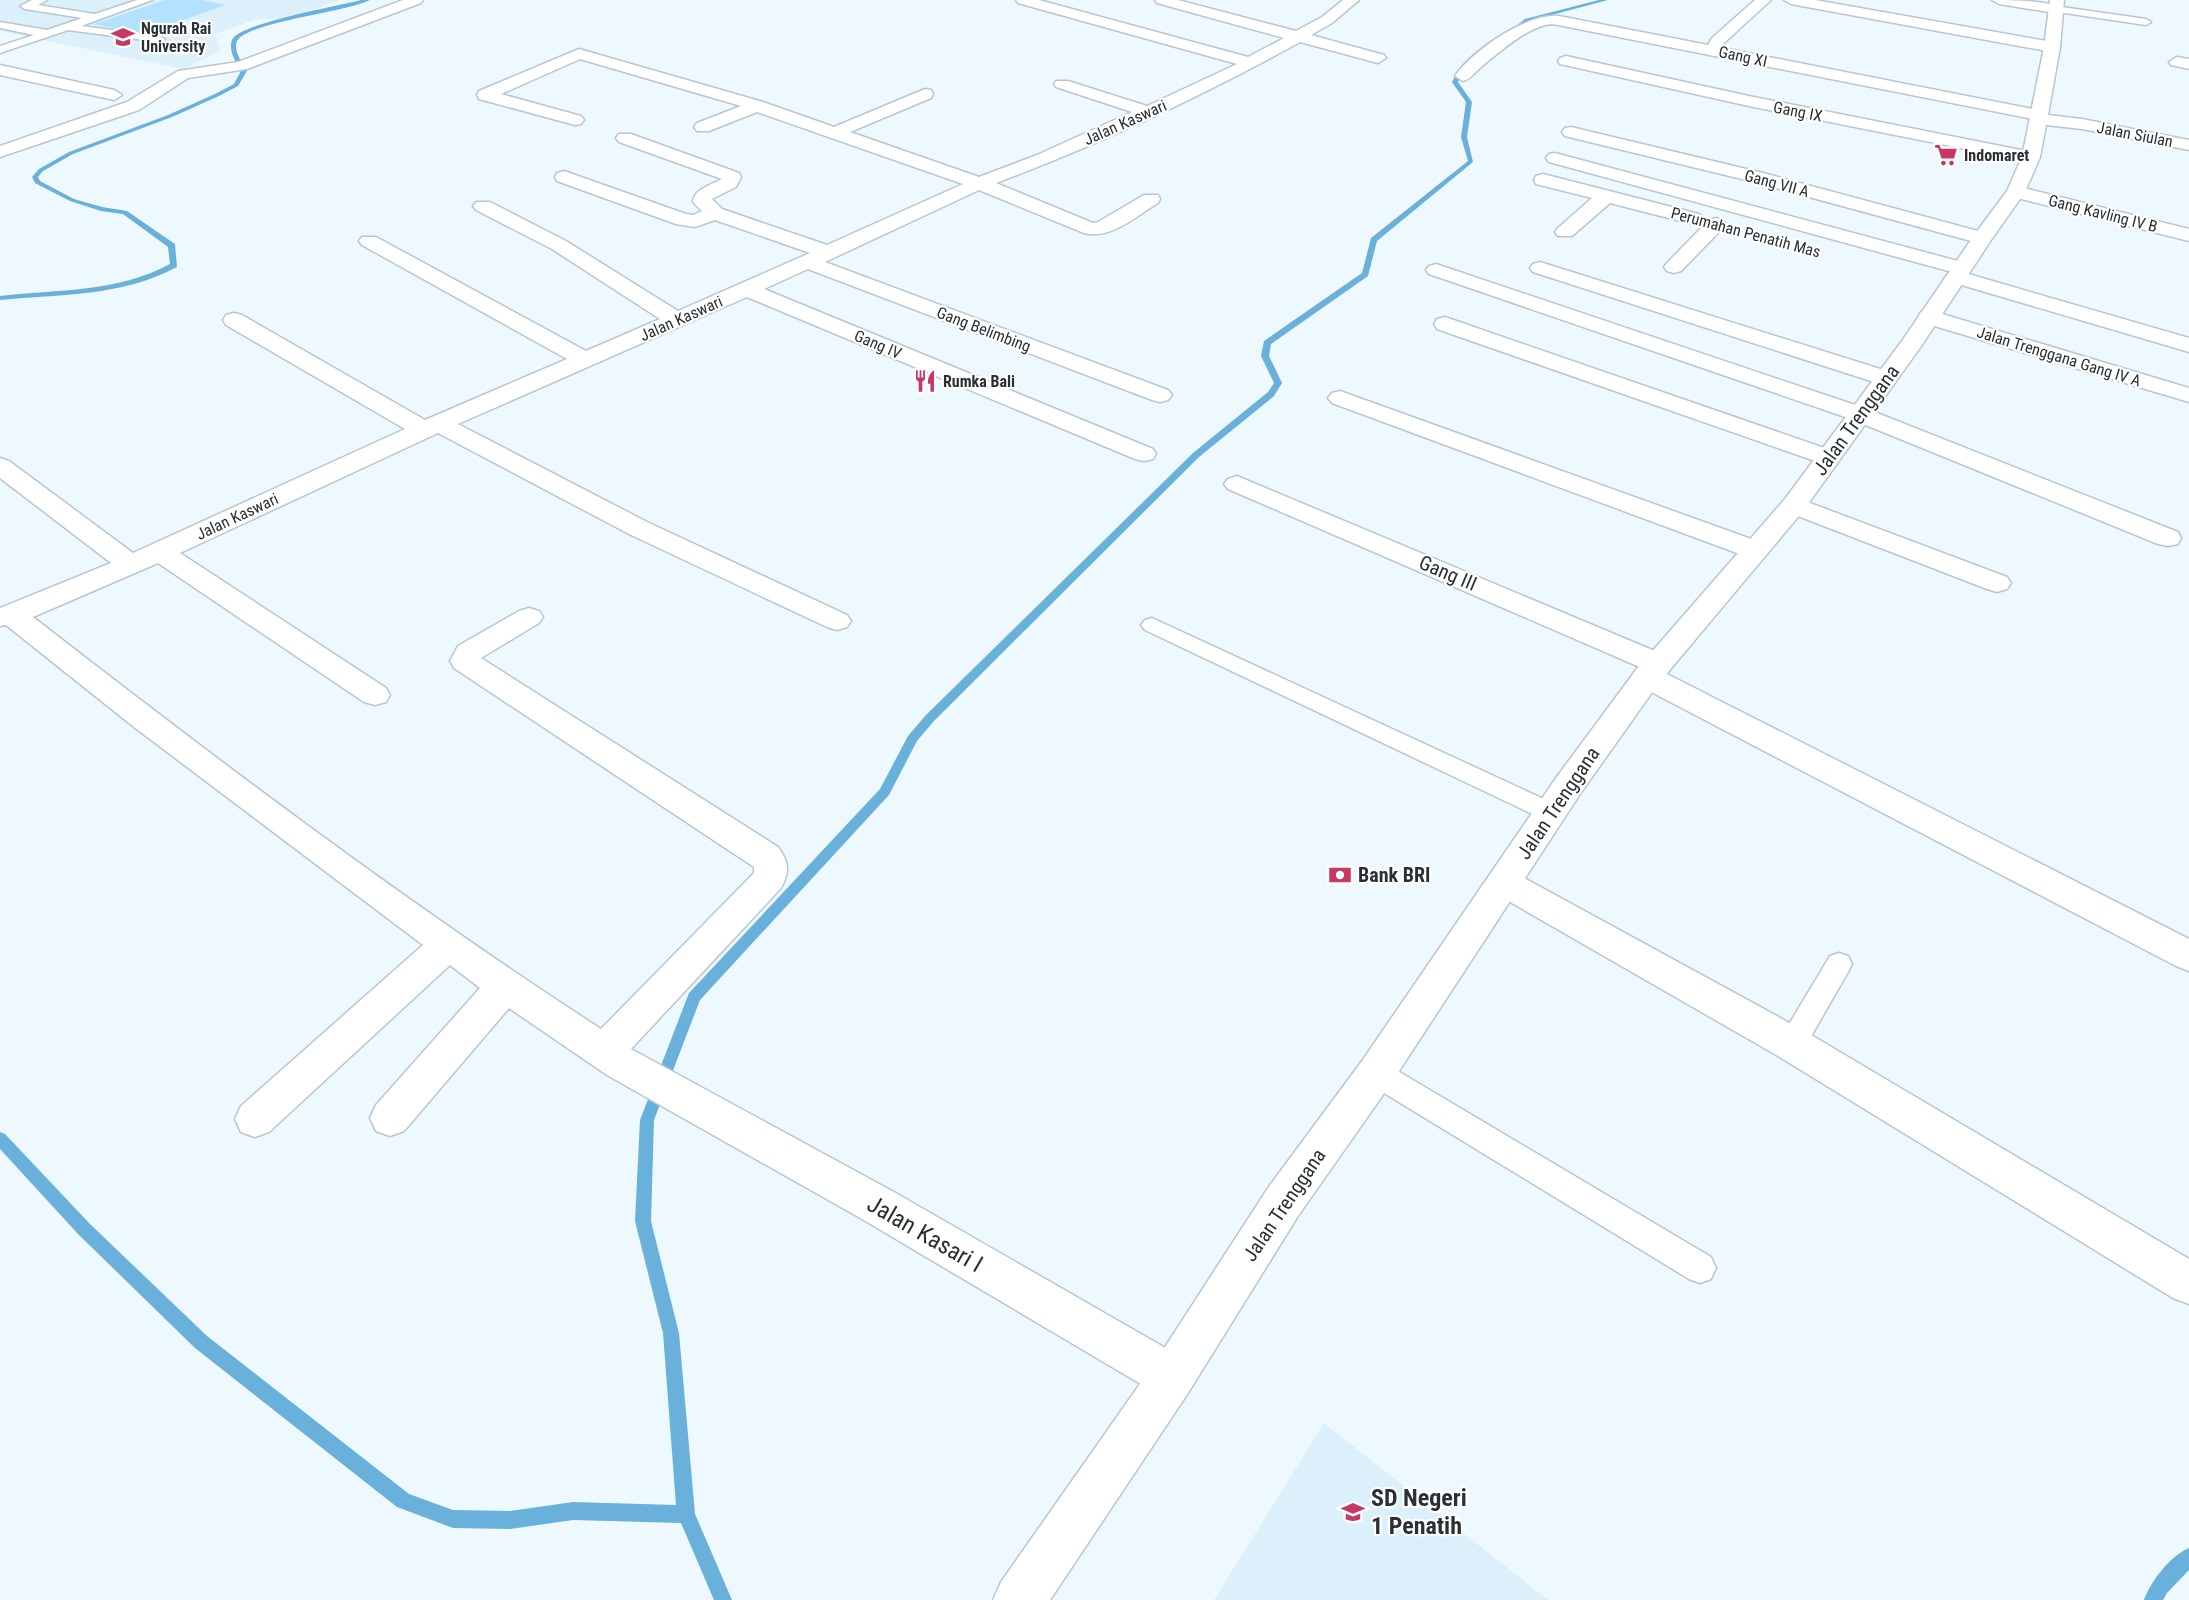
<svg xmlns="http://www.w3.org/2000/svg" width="2189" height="1600" font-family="'Roboto Condensed',sans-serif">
	<rect width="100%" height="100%" fill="#eef8ff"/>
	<path fill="#dcf0fc" d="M0,0h340l-54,19h-29l-42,15 5,17 -37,18 -183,-38z
		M1324,1423l224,177h-334z"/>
	<path fill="#b2e2fe" d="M165,0h36l25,5 -83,29 -49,-10z"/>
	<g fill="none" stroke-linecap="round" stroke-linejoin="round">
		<path fill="#69b1da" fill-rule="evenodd" d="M361,0h9c-23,12 -123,22 -133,41 -4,10 5,22 10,30l-9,15 -19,10 -47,21 -99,37 -30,17 -5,6 2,4 34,18 28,8 25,4 48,33 2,23c-57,30 -115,27 -177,33v-4c59,-7 116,-3 170,-32l-2,-17 -45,-33 -22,-3 -31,-10 -35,-18 -3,-6 7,-8 30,-17 99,-37 47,-21 19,-10 7,-13c-5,-9 -13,-20 -9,-31 8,-17 107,-34 129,-40z
			M1599,0h9l-79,21 -18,14 -5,-1 19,-15z
			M1464,65l5,1 -6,5 -5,11 14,20 -5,35 6,25 -96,79 -9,35 -97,68 -2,12 13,27 -8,13 -75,61 -265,264 -17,20 -28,54 -189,205 -46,120 -3,101 28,112 16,181 37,86h-18l-33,-77 -108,-3 -63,9 -57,-1 -56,-21 -202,-159 -117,-114 -78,-85v-17l5,2 85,90 117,112 202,158 44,16 57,1 63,-9 103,3 -13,-172 -28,-112 5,-101 49,-127 191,-204 28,-53 18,-21 267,-262 75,-61 6,-9 -13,-27 3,-15 98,-68 9,-35 97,-77 -7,-24 5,-35 -14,-20 7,-13z
			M2189,1548v22l-22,23 -4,7h-19c7,-19 26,-44 45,-52z"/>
		<g stroke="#b6c7d1" stroke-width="3">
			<path id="lane" d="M32,0h15l-9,5 57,9 42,-14h15l-71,26 78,10 6,3 -6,3 -91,-12 -68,23v-7l34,-11 -34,-7v-6l47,8 35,-12 -57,-9 -5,-3z
				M2055,6l91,13 5,3 -5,3 -95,-14 -1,-2z
				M1152,618l409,189 3,6 -3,6 -9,3 -9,-3 -398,-189 -4,-5 4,-5z
				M1839,953l9,3 4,8 -4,8 -46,80 -10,4 -10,-4 -4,-8 4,-8 48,-80z
				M1376,1061l10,3 325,193 5,11 -5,11 -11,4 -11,-4 -323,-197 -4,-9 4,-9z"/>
		</g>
		<g stroke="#b6c7d1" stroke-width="3">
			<path id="street" d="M403,0h20l-2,3 -174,66 -59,9 -49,32 -139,47v-11l127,-44 51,-31 60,-9z
				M1016,0h23l209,57 36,-19 -127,-35 -2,-3h23l118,31 26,-14 21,-17h16l-27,23 -21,12 73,20 2,3 -8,5 -78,-21c-98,54 -200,102 -304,141l97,40 5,-1 46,-27h14l2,4 -2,4c-22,13 -47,37 -74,30l-105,-43 -154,72 343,128 4,5 -4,5 -8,2 -8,-2 -344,-131 -44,20 389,160 3,5 -3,5 -9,2 -9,-2 -388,-162 -289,127 189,98 200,93 4,6 -4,6 -10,3 -10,-3 -198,-93 -191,-101 -258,120 206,135 4,7 -4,7 -11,3 -11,-3 -206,-139 -125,54c184,143 372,285 568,412l153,-156v-6l-300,-199 -4,-7 8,-15 61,-35 10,-3 10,3 4,6 -4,6 -58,35 297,189c11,15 12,25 3,41l-150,161 261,142 296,170 7,16 -7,16 -16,7 -16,-7 -294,-174 -255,-144 -98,-67 -105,123 -14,5 -14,-5 -6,-13 6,-13 104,-117 -30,-23 -181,167 -14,5 -14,-5 -6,-13 6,-13 182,-161 -289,-218 -128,-102 -6,1v-18l111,-45 -111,-85v-20l9,3 124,92 272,-124 -179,-104 -3,-5 3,-5 8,-2 8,2 183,105 142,-61 -205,-114 -3,-4 3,-4h14l210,114 74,-32 -108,-70 -76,-39 -3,-4 3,-4h14l76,39 112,70 132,-58 -95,-33 -20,7 -19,-3 -119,-43 -2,-4 2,-4 7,-2 122,43 7,1 9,-4 -9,-9c1,-13 18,-17 29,-23l-103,-37 -3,-4 3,-4h12l108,39 2,4 -5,10 -24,12 10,10 105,36 136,-61 -206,-72 -48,19h-12l-3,-4 3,-4 44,-17 -161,-47 -79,35 80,22 3,4 -3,4 -6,1 -96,-26 -2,-4 2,-4 100,-42 184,53 71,25 91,-38 6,1 2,4 -2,4 -81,34 129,45 58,-22 95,-43 -76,-25 -2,-3 2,-3h12l79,25 90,-42 -219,-61z
				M1755,0h16l-47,43 -1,5 315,62 6,1 3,4 -3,4 -6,1 -485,-96c-22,0 -55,29 -72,43 -6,5 -10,12 -18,14l-8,-5c18,-26 72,-63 104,-60l149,29 4,-7z
				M1784,0h31l237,42 8,5 -8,5 -261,-48z
				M1992,0c16,0 59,0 70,9l-7,4 -56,-9z
				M1566,56l183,40 282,56 6,1 3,4 -3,4 -6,1 -282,-56 -189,-42 -2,-3 2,-3z
				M2177,57l12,2v10l-18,-4 -2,-3z
				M0,65l114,25 8,5 -8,5 -114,-25z
				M1571,127l192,46 226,61 3,4 -3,4 -7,2 -232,-63 -185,-45 -3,-4 3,-4z
				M1555,153l414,111 3,4 -7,5 224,65v14l-241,-71 -3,-4 7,-5 -403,-110 -3,-4 3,-4z
				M1543,174l156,40 3,4 -3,4 -7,2 -82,-21 -38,33h-14l-3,-4 3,-4 34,-30 -56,-14 -2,-4 2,-4z
				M2016,186l173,43v12l-180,-45 -2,-4 2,-4z
				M1716,218l7,2 3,4 -3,4 -42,43 -7,2 -7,-2 -3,-4 3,-4 42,-43z
				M1540,262l353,111 4,5 -4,5 -8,2 -8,-2 -344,-111 -3,-4 3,-4z
				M1436,264l431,145 311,123 3,6 -3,6 -10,2 -10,-2 -307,-125 -422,-145 -3,-4 3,-4z
				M1929,310l260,78v14l-268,-80 -3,-5 3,-5z
				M1445,317l391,135 3,5 -3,5 -9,2 -9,-2 -381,-133 -3,-5 3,-5z
				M1340,391l425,153 4,6 -4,6 -10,2 -10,-2 -413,-153 -4,-5 4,-5z
				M1237,476l432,181 4,7 -4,7 -6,1 526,267v32l-13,-5 -540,-282 -4,-7 4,-7 6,-2 -414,-179 -4,-5 4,-5z
				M1794,497l213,80 4,6 -4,6 -10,3 -10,-3 -202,-78 -4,-6 4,-6z
				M1503,869l12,4 291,159 383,227v45l-16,-6 -395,-242 -287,-165 -5,-9 5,-9z"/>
		</g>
		<g stroke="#b6c7d1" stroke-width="3">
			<path id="secondary" d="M2050,0h14l-4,47 -12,68 34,4 107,21v10l-107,-21 -36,-4 -6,32 -15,35 -34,48 -69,105 -119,166 -145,173 -78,110 -190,291 -92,131 -110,177 -138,207h-57l8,-18 155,-221 112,-173 94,-127 194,-283 80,-108 149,-171 117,-158 73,-107 32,-43 15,-34 22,-110z"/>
		</g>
		<use href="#lane" fill="#fff" fill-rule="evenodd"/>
		<use href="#street" fill="#fff" fill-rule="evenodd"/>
		<use href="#secondary" fill="#fff" fill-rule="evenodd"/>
	</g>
	<defs>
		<g id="university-bare" transform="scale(1.8)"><path d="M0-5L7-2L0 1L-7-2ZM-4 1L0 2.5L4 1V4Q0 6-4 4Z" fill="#c73965" stroke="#fff" stroke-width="2.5" paint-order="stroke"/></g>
		<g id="supermarket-bare" transform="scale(1.8)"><path d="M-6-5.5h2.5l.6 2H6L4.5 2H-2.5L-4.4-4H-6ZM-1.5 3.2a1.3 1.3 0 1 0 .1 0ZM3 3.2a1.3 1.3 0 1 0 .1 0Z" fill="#c73965" stroke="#fff" stroke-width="2.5" paint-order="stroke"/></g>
		<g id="restaurant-bare" transform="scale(1.8)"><path d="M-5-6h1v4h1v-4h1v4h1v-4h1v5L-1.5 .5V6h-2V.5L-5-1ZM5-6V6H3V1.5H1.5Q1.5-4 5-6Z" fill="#c73965" stroke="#fff" stroke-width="2.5" paint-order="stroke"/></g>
		<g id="bank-bare" transform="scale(1.8)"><path d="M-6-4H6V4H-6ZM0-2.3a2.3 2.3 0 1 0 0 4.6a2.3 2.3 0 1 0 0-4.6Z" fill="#c73965" stroke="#fff" stroke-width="2.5" paint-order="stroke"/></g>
		<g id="school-bare" transform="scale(1.8)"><path d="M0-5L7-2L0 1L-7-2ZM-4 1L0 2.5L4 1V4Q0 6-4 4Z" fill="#c73965" stroke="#fff" stroke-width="2.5" paint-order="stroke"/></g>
	</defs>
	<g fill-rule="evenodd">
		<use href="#university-bare" x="123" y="37"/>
		<use href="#supermarket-bare" x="1946" y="155"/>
		<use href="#restaurant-bare" x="925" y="381"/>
		<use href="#bank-bare" x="1340" y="875"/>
		<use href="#school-bare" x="1353" y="1512"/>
	</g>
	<g text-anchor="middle" stroke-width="4.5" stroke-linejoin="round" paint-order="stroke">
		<g font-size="16" font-weight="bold" fill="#2a3134" stroke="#fff" text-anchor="start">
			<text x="141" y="34">Ngurah Rai<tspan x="141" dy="18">University</tspan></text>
			<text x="1964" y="161">Indomaret</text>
			<text x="943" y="387">Rumka Bali</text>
		</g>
		<g font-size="16" fill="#2a3134" stroke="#fff">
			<text transform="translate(1743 56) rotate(12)" y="6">Gang XI</text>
			<text transform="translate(1798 111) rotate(11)" y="6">Gang IX</text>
			<text transform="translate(1125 122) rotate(-24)" y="6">Jalan Kaswari</text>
			<text transform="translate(2135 134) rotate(11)" y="6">Jalan Siulan</text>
			<text transform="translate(1777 183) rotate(15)" y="6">Gang VII A</text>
			<text transform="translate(2103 213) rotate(14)" y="6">Gang Kavling IV B</text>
			<text transform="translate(1746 232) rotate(15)" y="6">Perumahan Penatih Mas</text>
			<text transform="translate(681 318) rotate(-24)" y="6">Jalan Kaswari</text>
			<text transform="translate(984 329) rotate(21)" y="6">Gang Belimbing</text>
			<text transform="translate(878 344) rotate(23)" y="6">Gang IV</text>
			<text transform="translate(2059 356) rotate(17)" y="6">Jalan Trenggana Gang IV A</text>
			<text transform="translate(237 516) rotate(-25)" y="6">Jalan Kaswari</text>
		</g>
		<g font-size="20" fill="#2a3134" stroke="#fff">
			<text transform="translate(1856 420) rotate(-54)" y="7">Jalan Trenggana</text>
			<text transform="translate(1448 573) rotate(23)" y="7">Gang III</text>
			<text transform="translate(1558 803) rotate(-56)" y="7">Jalan Trenggana</text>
			<text transform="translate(1284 1205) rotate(-56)" y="7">Jalan Trenggana</text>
		</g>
		<g font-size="20" font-weight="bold" fill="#2a3134" stroke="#fff" text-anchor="start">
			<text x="1358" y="882">Bank BRI</text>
		</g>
		<g font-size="24" fill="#2a3134" stroke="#fff">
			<text transform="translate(925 1234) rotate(30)" y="8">Jalan Kasari I</text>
		</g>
		<g font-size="24" font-weight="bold" fill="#2a3134" stroke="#fff" text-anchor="start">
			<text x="1371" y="1506">SD Negeri<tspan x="1371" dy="28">1 Penatih</tspan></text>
		</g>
	</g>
</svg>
